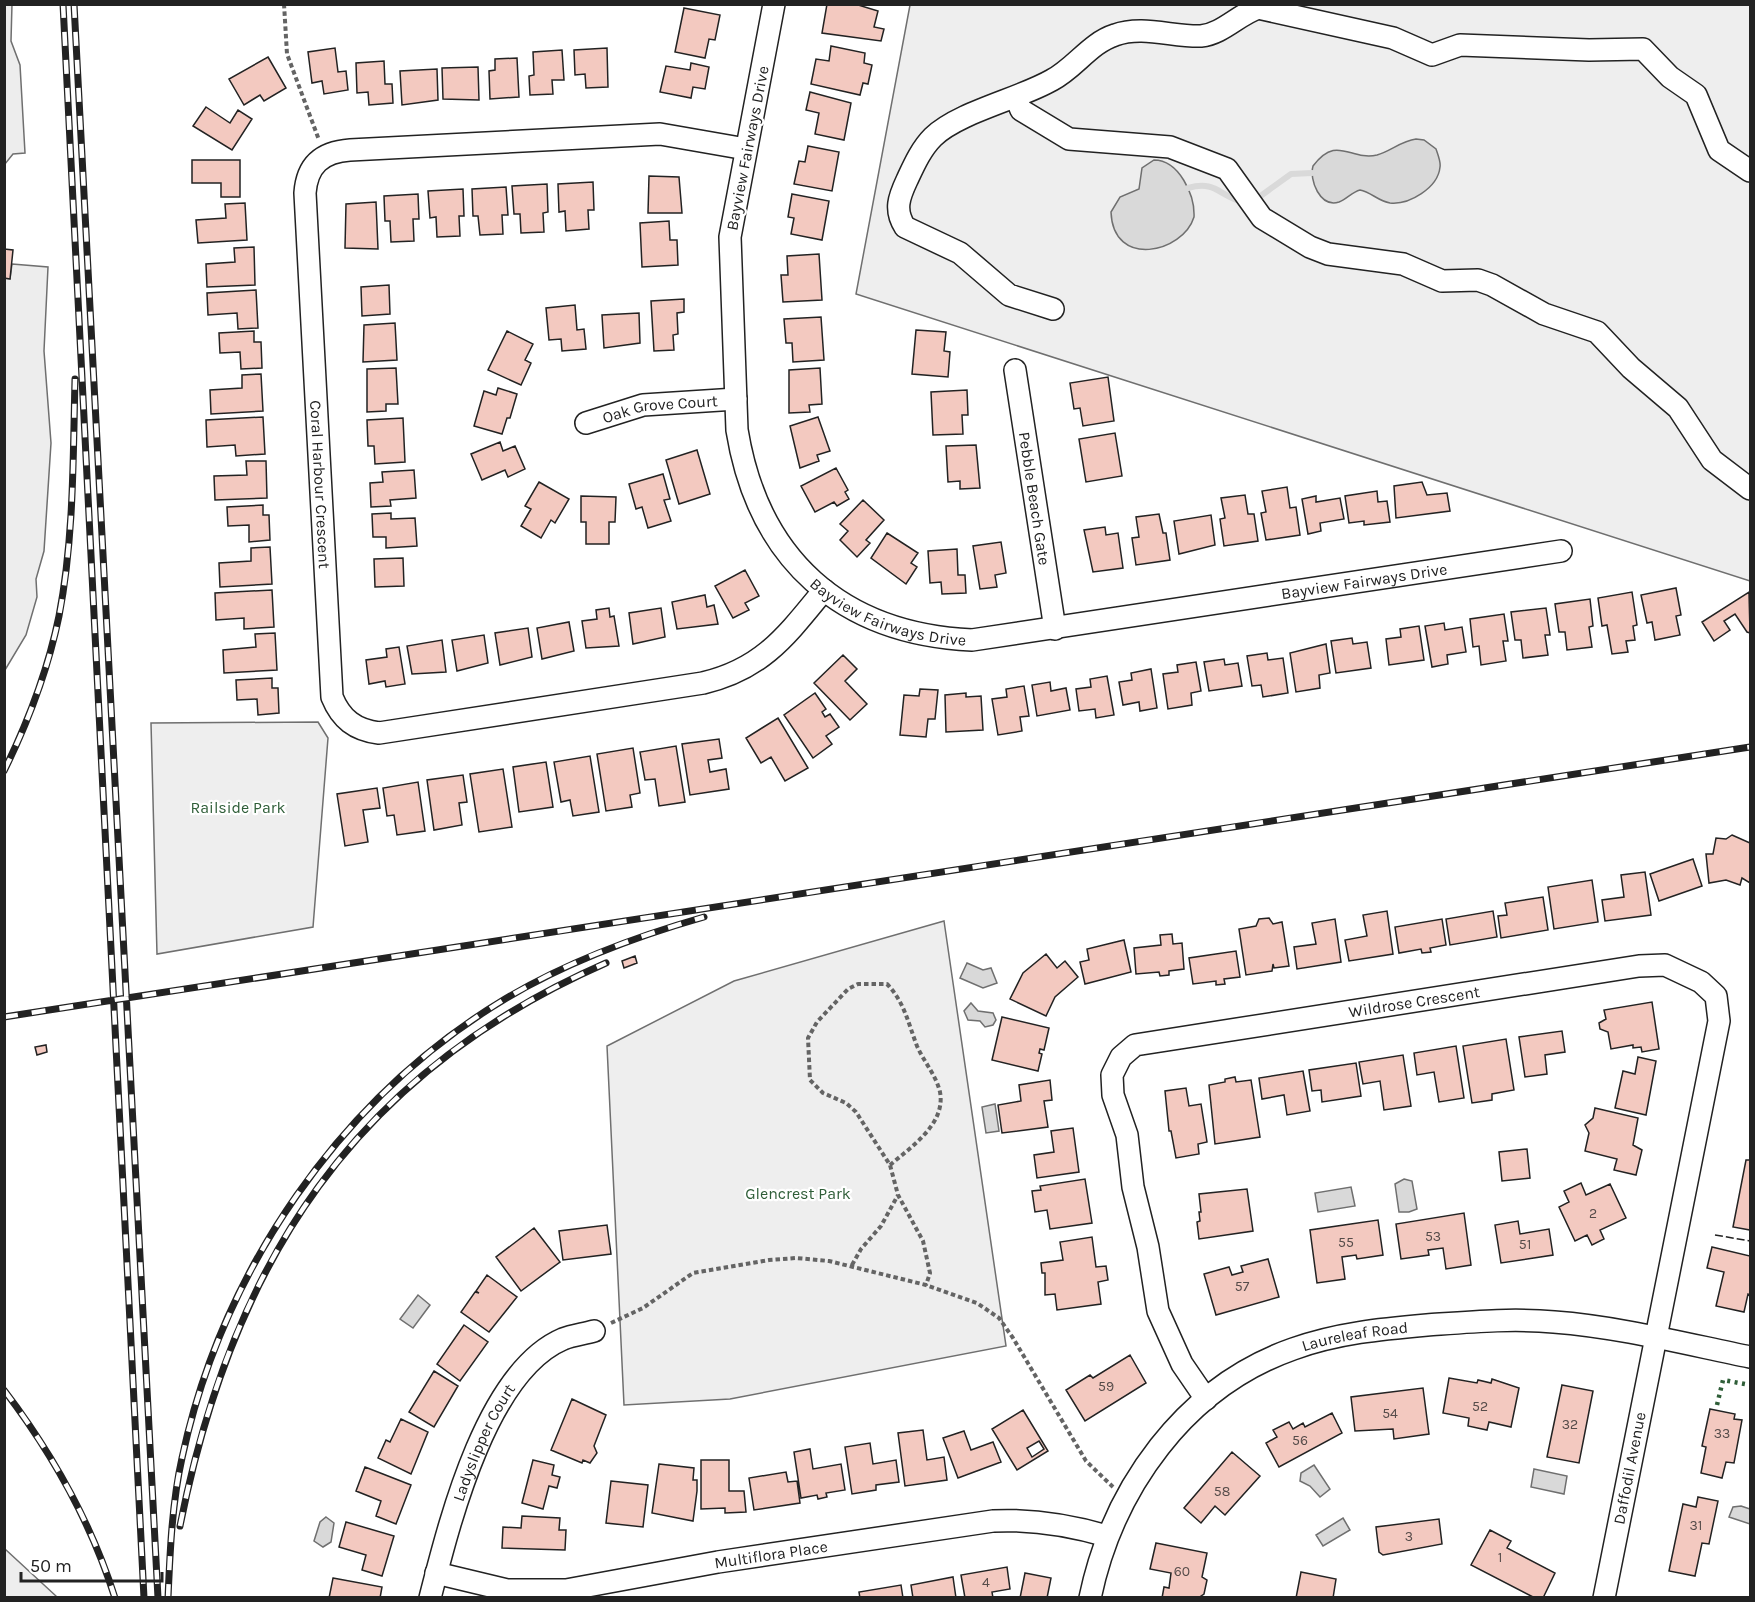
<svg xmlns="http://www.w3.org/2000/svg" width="1755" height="1602" font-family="Karla,sans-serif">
	<rect width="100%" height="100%" fill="#fff"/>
	<path fill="#eee" stroke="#6f6f6f" stroke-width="1.5" d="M910,5h840v576l-894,-287z
		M318,722l10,16 -15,189 -156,27 -6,-231z
		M944,921l62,425 -276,53 -106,6 -17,-359 127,-65z
		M5,1549l51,47v1h-51z"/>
	<path fill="#ededed" stroke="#6f6f6f" stroke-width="1.5" d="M12,4l-1,37 9,24 5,88 -12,1 -8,10 -1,-159z
		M12,264l36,3 -4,84 7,92 -7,108 -8,28 1,18 -11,38 -21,35 -1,-392 6,1z"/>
	<path fill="#d9d9d9" stroke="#6f6f6f" stroke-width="1.5" d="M1416,139l8,1 12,9c2,6 5,13 4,18 -2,21 -31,38 -50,36 -12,-2 -19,-11 -30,-13 -8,2 -13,9 -21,12 -19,6 -30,-22 -26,-36 24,-32 37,-5 64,-11 14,-4 24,-14 39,-16z
		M1154,160c25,0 41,35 40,57 -11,36 -81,52 -83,-5l9,-15 19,-8 3,-21z
		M967,963l16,7 8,-2 6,15 -14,5 -23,-10z
		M971,1003l7,8 15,2 3,7 -3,5 -8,2 -5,-6 -12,-1 -4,-9z
		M995,1104l4,27 -13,2 -4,-26z
		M1404,1179l8,2 5,28 -8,3h-10l-4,-28z
		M1351,1187l4,19 -37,6 -3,-19z
		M418,1295l12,10 -17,23 -13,-9z
		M1314,1465l16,24 -10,8 -10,-11 -10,-5 1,-8z
		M1534,1469l33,7 -3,18 -33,-7z
		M1741,1506l9,3v15l-21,-7 4,-10z
		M326,1517l8,6 -3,19 -8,5 -9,-6 6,-19z
		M1343,1518l7,12 -27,16 -7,-11z"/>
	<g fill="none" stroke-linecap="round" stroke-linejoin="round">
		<path stroke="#d9d9d9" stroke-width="6" d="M1188,188c28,-8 31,8 55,14
			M1255,200l36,-26 21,-1"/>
	</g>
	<path fill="#f3c9c0" stroke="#222" stroke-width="1.5" fill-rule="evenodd" d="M827,4h28l23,7 -4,16 10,2 -3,12 -59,-8z
		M684,8l36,7 -5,25 -6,-1 -4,19 -30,-6z
		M831,46l34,7 -1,10 8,2 -4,19 -5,-1 -3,12 -49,-11 5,-25 13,2z
		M335,48l3,24 8,-1 2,19 -24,4 -2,-13 -10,2 -4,-31z
		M607,48l1,39 -22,1 -1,-14 -10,1 -1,-25z
		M562,50l2,30h-12l1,14 -23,1 -1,-19 5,-1 -1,-23z
		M268,57l18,31 -22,13 -4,-6 -16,10 -15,-26z
		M517,58l2,39 -29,2 -1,-28 6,-1v-11z
		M384,61l1,23h7l1,19 -24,2 -1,-13 -11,1 -1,-30z
		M691,63l18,4 -4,22 -12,-2 -2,11 -31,-6 6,-26 24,4z
		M478,67l1,33 -36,-1 -1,-31z
		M437,69l1,31 -36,5 -2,-34z
		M810,92l41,11 -7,37 -29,-6 4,-21 -13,-3z
		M206,107l24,16 8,-13 14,9 -20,31 -39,-24z
		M808,146l31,6 -7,39 -38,-7 5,-23 6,1z
		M192,160h48v37h-19v-14h-29z
		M649,176l30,1 3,36h-34z
		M593,182l1,28h-6l1,19 -23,2 -1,-20 -6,1 -1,-28z
		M547,184l1,28 -5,1 1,19 -23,1 -1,-19h-6l-2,-28z
		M506,187l2,28h-6l1,19 -23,1 -2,-19h-5l-1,-27z
		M463,189l1,27h-5l1,20 -23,1 -1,-20 -6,1 -2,-27z
		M418,194l1,25h-6l1,22 -23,1 -1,-21h-5l-1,-25z
		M792,194l37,7 -7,39 -31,-6 3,-16 -6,-1z
		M376,202l2,47 -33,-1 1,-44z
		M245,203l2,37 -49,3 -2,-23 30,-2 -1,-14z
		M669,221l1,19h7l1,25 -36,2 -2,-44z
		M254,247l1,38 -48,2 -1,-23 29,-2 -1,-14z
		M4,249l9,1 -3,29 -6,-1z
		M819,254l3,46 -39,2 -2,-27h7l-1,-19z
		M389,285l1,29 -28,2 -1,-29z
		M256,290l2,38 -20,1 -1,-16 -29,2 -1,-22z
		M684,299v13l-7,1 1,21 -5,1 1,15 -20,1 -3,-50z
		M575,305l2,25 7,-1 2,20 -24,2 -1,-12 -12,1 -3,-32z
		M639,313l1,30 -36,5 -2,-33z
		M821,317l3,43 -31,2 -1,-19h-6l-2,-24z
		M395,323l2,37 -34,2 1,-37z
		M916,330l30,2 -2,19 6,1 -2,25 -36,-3z
		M254,331v11h7l1,26 -21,1 -1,-17 -20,1 -1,-20z
		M507,331l26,13 -8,16 6,3 -10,22 -33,-15z
		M396,368l2,36h-12v7l-19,1v-43z
		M820,368l2,36 -13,1 1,7 -21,1v-43z
		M261,374l2,37 -52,3 -1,-24 32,-2v-13z
		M1108,377l6,44 -31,5 -3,-18 -6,1 -4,-26z
		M498,388l19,6 -7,24h-3l-5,16 -28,-8 10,-35 12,4z
		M967,390l1,25h-6l1,19 -30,1 -2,-43z
		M263,417l2,37 -29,2 -1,-11 -28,2 -1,-27z
		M818,417l12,34 -13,4 2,6 -19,7 -10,-42z
		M403,418l2,44 -30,2 -1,-18h-6l-1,-26z
		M1115,433l7,43 -36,6 -7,-43z
		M500,442l3,9 12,-5 10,23 -17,8 -3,-7 -23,10 -11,-26z
		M976,445l4,43 -20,1v-8l-12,1 -2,-36z
		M697,450l13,44 -31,10 -13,-44z
		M246,461h20l1,37 -52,2 -1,-24 33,-1z
		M836,468l12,22 -3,2 4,7 -12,7 -3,-4 -19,10 -14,-26z
		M414,470l2,28 -26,2 1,6 -20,1 -1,-24 13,-1 -1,-10z
		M663,474l7,25 -6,1 7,21 -23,7 -6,-21 -6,2 -7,-25z
		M539,482l30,17 -14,24 -4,-3 -10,18 -20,-12 10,-17 -6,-3z
		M1422,482l5,13 20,-2 3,18 -54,7 -2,-32z
		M1287,487l3,21 6,-1 4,28 -34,5 -5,-27 5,-1 -4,-21z
		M1377,491l1,11 9,-1 3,21 -26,3v-4l-15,2 -4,-27z
		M1245,495l3,19h6l4,27 -34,5 -4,-27 5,-1 -4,-20z
		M581,496l35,1 -1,25h-6v22h-23v-22h-5z
		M1316,496v6l24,-4 4,21 -24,4 1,8 -13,3 -6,-35z
		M863,500l21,20 -18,20 4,3 -13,14 -17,-17 8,-9 -8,-7z
		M263,505v10h6l1,25 -21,2v-17l-21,1 -1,-19z
		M391,513v6l24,-1 2,28 -31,2v-11h-13l-1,-23z
		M1159,514l4,19h3l4,27 -34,5 -4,-27 7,-1 -3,-20z
		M1211,515l4,30 -36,9 -5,-33z
		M1105,527l1,8 12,-2 5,35 -30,4 -9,-42z
		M887,533l31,20 -7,10 6,4 -11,17 -35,-26z
		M1001,542l5,31 -11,2 2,12 -17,2 -7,-43z
		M270,547l2,37 -52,3 -1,-24 32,-2v-13z
		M957,549l1,26h7l1,18 -24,1 -1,-12 -11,1 -2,-32z
		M403,558l1,28 -29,1 -1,-28z
		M745,570l14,26 -14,7 4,7 -16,8 -18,-32z
		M1676,588l5,27 -5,1 4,19 -25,5 -3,-18 -5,1 -6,-28z
		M272,590l2,37 -30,2v-11l-28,2 -1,-27z
		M1632,592l5,33 -4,1 2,14 -9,1 2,11 -16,2 -5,-29 -5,1 -4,-28z
		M1749,592l1,41 -3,-1 -12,-18 -11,7 6,9 -16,11 -12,-19z
		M705,595l2,12 7,-2 4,19 -41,5 -5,-27z
		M1590,599l3,27 -4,1 3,20 -25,3 -2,-18h-6l-4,-28z
		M609,608l1,9 4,-1 5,30 -33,2 -4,-27 15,-2 -1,-9z
		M661,608l4,29 -32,7 -4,-31z
		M1546,608l4,27h-5l3,20 -25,3 -2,-18h-6l-4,-28z
		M1504,614l4,27h-5l3,20 -25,4 -2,-19 -6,1 -3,-28z
		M569,622l5,29 -32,8 -5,-31z
		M1444,623l1,7 17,-3 4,25 -19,3 1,9 -16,3 -7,-41z
		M1419,626l5,34 -35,5 -3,-26 15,-2 -1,-8z
		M528,628l4,29 -32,8 -5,-32z
		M275,633l2,37 -53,3 -1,-23 33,-3 -1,-13z
		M484,635l4,28 -31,8 -5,-31z
		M1352,638l1,6 14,-2 4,26 -35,5 -5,-32z
		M442,640l4,32 -34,2 -5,-28z
		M1326,644l4,29 -11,2 1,13 -24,4 -6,-39z
		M399,647l6,37 -19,3 -1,-6 -16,3 -3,-24 21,-3 -1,-8z
		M1267,653l1,7 15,-2 5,35 -25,4 -2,-12 -9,1 -5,-30z
		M843,655l14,14 -12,12 22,23 -17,16 -36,-37z
		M1224,659l1,6 13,-2 4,23 -33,5 -5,-29z
		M1196,662l5,29 -10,2 1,12 -24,4 -5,-35 15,-2 -1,-7z
		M1151,669l6,39 -17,3 -1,-9 -16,3 -4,-23 13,-2 -1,-7z
		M1107,676l7,39 -18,3 -1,-9 -16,2 -3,-22 15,-2 -1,-8z
		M272,678v10h6l1,25 -21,2 -1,-16 -20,1 -1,-20z
		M1050,682l1,9 15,-3 4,22 -33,6 -5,-31z
		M1024,686l5,30 -9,1 2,14 -24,4 -6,-36 15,-2 -1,-8z
		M920,689l18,1 -3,29h-7l-2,18 -26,-2 4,-40 15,1z
		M815,693l11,16 -4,3 3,5 5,-3 9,13 -13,9 6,8 -19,14 -29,-43z
		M966,693v4l15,-1 2,34 -37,2 -1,-37z
		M778,718l30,50 -23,13 -14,-24 -10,6 -15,-25z
		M719,739l3,19 -14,2 2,12 16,-3 3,20 -39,6 -8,-51z
		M676,746l9,56 -26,4 -4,-27 -10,1 -5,-28z
		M633,748l7,45 -10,2 2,12 -26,4 -9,-57z
		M590,756l9,56 -26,4 -3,-16 -9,2 -7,-40z
		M546,762l7,45 -34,5 -6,-45z
		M503,769l9,58 -33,5 -9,-58z
		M463,775l4,27 -8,1 3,22 -28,5 -7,-50z
		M418,782l7,49 -28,4 -3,-20 -7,1 -4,-28z
		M377,788l3,20 -17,2 5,32 -23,4 -8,-52z
		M1732,835l18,8v40l-8,-5 -2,7 -14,-5 -17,3 -3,-29h7l3,-16 10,1z
		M1693,859l9,27 -43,15 -9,-27z
		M1645,872l6,43 -46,6 -3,-21 22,-3 -3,-22z
		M1592,880l6,42 -44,7 -6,-42z
		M1543,897l5,33 -47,8 -3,-22 9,-1 -2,-12z
		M1387,911l6,43 -44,7 -4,-21 22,-4 -4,-21z
		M1493,911l4,26 -47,8 -4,-26z
		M1269,918l4,6 9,-2 7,44 -15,2 -1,-4 -1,7 -26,4 -7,-46 17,-3 3,-7z
		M1335,919l6,43 -44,7 -3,-22 22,-3 -4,-21z
		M1442,919l4,26 -16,3 1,4 -9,1 -1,-4 -22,4 -4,-26z
		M1172,934l1,10 9,-1 2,26 -15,2v4l-9,1 -1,-4 -23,2 -2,-26 27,-3 -1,-10z
		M1124,940l7,32 -46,12 -5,-22 9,-2 -2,-11z
		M1236,951l4,26 -16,2 1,5 -9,1v-4l-23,3 -4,-26z
		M1046,954l11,14 8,-7 13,16 -23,20 -9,19 -36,-17 13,-26z
		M635,956l2,7 -13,5 -2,-7z
		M1652,1002l7,47 -17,3 -1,-5 -8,1v-3l-22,4 -3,-17 -8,-3 -1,-6 7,-4 -2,-9z
		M1002,1017l47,11 -5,22 -4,-1 -1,4 3,1 -4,17 -46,-11z
		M1562,1031l3,21 -20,3 2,19 -22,3 -6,-40z
		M1506,1039l8,51 -22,4v6l-20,3 -9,-57z
		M46,1045l1,7 -10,3 -2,-8z
		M1456,1046l8,52 -25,4 -5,-30 -17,3 -3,-22z
		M1403,1055l8,51 -27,4 -4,-29 -17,3 -4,-22z
		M1638,1057l18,4 -10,54 -31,-7 8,-37 12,3z
		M1356,1063l5,33 -39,6 -1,-12 -9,1 -3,-21z
		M1303,1071l7,40 -23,4 -3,-20 -22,4 -3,-21z
		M1235,1077l1,5 15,-2 9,57 -45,7 -6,-59 16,-3v-3z
		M1050,1080l2,20 -8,1 4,26 -46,6 -4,-28 23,-4 -2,-16z
		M1186,1088l3,18 12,-2 6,38 -9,2 1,10 -23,4 -5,-27h-2l-4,-40z
		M1595,1108l43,10 -5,27 9,5 -6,25 -22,-5 3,-11 -32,-8 4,-18 -4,-8 8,-7z
		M1073,1128l6,44 -42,6 -3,-23 20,-3 -3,-21z
		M1527,1149l3,29 -28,3 -3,-29z
		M1746,1160h4v70l-17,-3z
		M1085,1179l7,44 -42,6 -3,-19 -12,2 -3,-21 9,-1 -1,-4z
		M1581,1183l5,12 24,-11 16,34 -26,12 4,9 -12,6 -5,-10 -12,6 -16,-34 10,-5 -5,-11z
		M1247,1189l6,42 -54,8 -2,-17 3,-1 -1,-9h2l-2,-18z
		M1464,1213l7,52 -25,4 -3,-21 -15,2 1,5 -28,4 -5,-35z
		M1378,1220l5,35 -26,4 -1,-4 -14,2 3,22 -28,4 -7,-53z
		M1518,1221l2,13 29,-5 4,26 -52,8 -6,-38z
		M607,1225l4,29 -48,6 -4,-29z
		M534,1228l26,34 -39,29 -25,-34z
		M1092,1237l4,30 10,-1 2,14 -10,2 3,22 -44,6 -2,-16 -10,1v-22h-3l-1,-10 22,-3 -3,-18z
		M1712,1247l38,9v39l-2,-1 -4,18 -28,-6 8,-34 -17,-4z
		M1268,1259l11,38 -63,18 -12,-41 25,-7 3,8 11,-3 -2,-6z
		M487,1275l30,22 -28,35 -28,-20 14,-20 4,1 -3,-2z
		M464,1325l24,17 -28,39 -23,-17z
		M1130,1355l16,28 -61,38 -19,-31 24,-15 3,3z
		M434,1371l24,15 -24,41 -25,-15z
		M1449,1378l28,5 1,-3 13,3 1,-4 27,9 -8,39 -22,-5 -2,8 -19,-4 1,-8 -26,-5z
		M1562,1385l31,6 -14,72 -32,-6z
		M1423,1388l6,46 -35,5 -1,-10 -38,2 -4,-34z
		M572,1399l34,16 -12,31 3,7 -7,10 -7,-3 -1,3 -31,-13z
		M1710,1409l25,5 -1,5 8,1 -8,43 -8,-1 -4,16 -21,-5 5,-26 -4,-1z
		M1023,1410l25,41 -31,19 -25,-41zM1039,1441l5,8 -12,8 -5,-9z
		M1332,1413l10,20 -63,34 -13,-24 11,-6 -4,-7 16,-8 4,7 10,-6 2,4z
		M401,1419l27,13 -17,42 -33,-16 8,-18 4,2z
		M923,1430l4,30 17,-3 3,23 -42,6 -7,-53z
		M964,1431l7,19 22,-8 8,20 -43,16 -15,-40z
		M870,1443l3,21 23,-4 3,22 -23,3v5l-24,4 -7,-47z
		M810,1449l3,20 28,-5 4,26 -19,3 1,4 -9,2 -1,-4 -16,3 -7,-46z
		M1232,1452l28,24 -35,39 -10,-9 -14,17 -17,-15z
		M533,1460l21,5 -2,10 8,2 -3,11 -8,-2 -6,23 -21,-6z
		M701,1460h28v31h15l2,21 -21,1v-5l-24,1z
		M659,1464l35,4 -1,12h4v11l-4,30 -41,-8z
		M365,1467l46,18 -15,39 -20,-8 5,-15 -25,-10z
		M786,1472l2,10 9,-1 3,22 -46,7 -5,-32z
		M611,1481l37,4 -5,42 -37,-4z
		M1698,1497l20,4 -9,43 -7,-1 -7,33 -26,-5 14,-67 13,3z
		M522,1516l38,2 -1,12h7l-1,20 -63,-2 1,-21 18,1z
		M1439,1519l3,25 -59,11 -4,-3 -3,-25z
		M346,1522l48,14 -12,40 -20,-6 4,-15 -27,-8z
		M1490,1530l21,11 -4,7 48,25 -12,25h-8l-64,-33z
		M1156,1543l51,10 -5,24 5,3 -3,14 -6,4h-36l2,-11 5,1 2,-15 -21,-4z
		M1007,1567l3,22 -18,3 1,6h-28l-4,-23z
		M1301,1572l35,7 -3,19h-37z
		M1025,1573l26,5 -4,20h-27z
		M953,1577l3,21h-43l-2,-13z
		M333,1578l49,9 -2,11h-51z
		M901,1585l2,13h-43l-1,-6z"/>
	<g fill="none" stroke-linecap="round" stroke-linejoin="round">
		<g stroke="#222" stroke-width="24">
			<g id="minor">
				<path id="s1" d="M774,4l-44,233 7,193c21,129 104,204 235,210l589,-89"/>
				<path d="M1016,98l5,12 48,29 101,8 57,22 35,49 48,29 18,7 75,10 39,17 36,-1 14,5 52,29 53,18 34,36 47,40 34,52 38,29"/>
				<path id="s2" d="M746,149l-86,-15 -310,16c-28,2 -43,15 -45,43l27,504c9,22 23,33 47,36l324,-50c60,-14 84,-48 121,-93"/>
				<path d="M1053,309l-44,-14 -49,-42 -55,-26c-11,-17 -6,-30 2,-47 7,-15 14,-31 26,-43 26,-25 86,-38 119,-57 23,-12 38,-37 63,-45 27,-10 58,2 86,1 21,-2 37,-21 57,-28l135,30 39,17 28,-10 129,5 54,-1 27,28 26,18 23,55 31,21"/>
				<path id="s3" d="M1015,370l40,259"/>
				<path id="s4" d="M586,423l57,-18 93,-6"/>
				<path id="s5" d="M1206,1399l-24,-35 -24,-53 -10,-64 -15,-60 -6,-52 -14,-40 -1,-20 9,-18 14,-12 504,-79 26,-1 36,17 15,14 3,25 -115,577"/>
				<path id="s6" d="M436,1573l71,17h59l152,-28 275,-41c39,-2 76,4 114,15"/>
				<path id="s7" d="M430,1598c19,-74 56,-226 133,-259 10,-4 21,-5 31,-8"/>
				<path id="s8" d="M1090,1598c23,-110 95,-211 203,-249 44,-16 89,-20 134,-24 42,-3 85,-7 127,-3 66,5 132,22 196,35"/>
			</g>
		</g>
		<path stroke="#646464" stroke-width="4" stroke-dasharray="4.5 3" stroke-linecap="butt" d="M284,4l3,50 32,86
			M890,1165c21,-18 56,-41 50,-73 -4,-17 -16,-30 -23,-46 -9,-23 -12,-43 -30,-62h-29l-10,5 -31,33 -9,16 2,42 13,13 23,10 10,9 34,53 8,30 25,46 7,32 -4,12
			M852,1265l9,-16 20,-23 17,-31
			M611,1323l32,-15 50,-35 76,-13 27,-2 33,3 97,24 51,18 22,15 14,20 73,123 27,26"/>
		<use href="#minor" stroke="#fff" stroke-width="21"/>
		<g stroke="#222" stroke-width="7">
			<path id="rail" d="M63,4l81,1594
				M74,4l84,1594
				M4,771c24,-49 44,-101 55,-155 15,-78 14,-158 16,-237
				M4,1017l1746,-270
				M4,1390c48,63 87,132 111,208
				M180,1526c52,-264 175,-453 426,-563
				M168,1598c2,-47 4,-95 14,-140 40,-187 158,-360 323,-459 62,-37 129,-62 199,-82"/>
		</g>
		<use href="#rail" stroke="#fff" stroke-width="4.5" stroke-dasharray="14" stroke-linecap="butt"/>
		<path stroke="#2f5e38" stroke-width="4.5" stroke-dasharray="3 4.5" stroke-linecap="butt" d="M1717,1405l6,-25 27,5"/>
		<path stroke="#222" stroke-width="1.5" stroke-dasharray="8 3" stroke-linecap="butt" d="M1715,1235l35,6"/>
	</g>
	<g text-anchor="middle" stroke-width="4.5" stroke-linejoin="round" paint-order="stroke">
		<g font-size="14" fill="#564c4a">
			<text x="1593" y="1218">2</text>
			<text x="1433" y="1241">53</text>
			<text x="1346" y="1247">55</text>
			<text x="1525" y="1249">51</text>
			<text x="1242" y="1291">57</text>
			<text x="1106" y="1391">59</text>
			<text x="1480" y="1411">52</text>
			<text x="1390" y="1418">54</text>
			<text x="1570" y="1429">32</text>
			<text x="1722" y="1438">33</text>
			<text x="1300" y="1445">56</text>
			<text x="1222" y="1496">58</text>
			<text x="1696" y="1530">31</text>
			<text x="1409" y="1541">3</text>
			<text x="1500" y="1562">1</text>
			<text x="1182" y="1576">60</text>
			<text x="986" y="1587">4</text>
		</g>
		<g font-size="16" fill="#222" stroke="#fff">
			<text transform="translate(747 148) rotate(-79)" y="6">Bayview Fairways Drive</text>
			<text dy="6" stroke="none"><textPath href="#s4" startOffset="76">Oak Grove Court</textPath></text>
			<text dy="6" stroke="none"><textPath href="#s2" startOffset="759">Coral Harbour Crescent</textPath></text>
			<text dy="6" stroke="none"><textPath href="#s3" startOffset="130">Pebble Beach Gate</textPath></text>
			<text dy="6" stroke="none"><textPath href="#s1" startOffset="1172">Bayview Fairways Drive</textPath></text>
			<text dy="6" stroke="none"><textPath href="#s1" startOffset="686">Bayview Fairways Drive</textPath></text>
			<text dy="6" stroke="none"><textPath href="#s5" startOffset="663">Wildrose Crescent</textPath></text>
			<text dy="6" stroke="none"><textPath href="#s8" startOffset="399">Laureleaf Road</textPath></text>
			<text dy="6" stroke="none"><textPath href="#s7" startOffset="165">Ladyslipper Court</textPath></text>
			<text transform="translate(1629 1468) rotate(-79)" y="6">Daffodil Avenue</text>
			<text dy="6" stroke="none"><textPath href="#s6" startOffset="340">Multiflora Place</textPath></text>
		</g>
		<g font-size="16" fill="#2f5e38" stroke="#fff">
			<text x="238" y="813">Railside Park</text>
			<text x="798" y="1199">Glencrest Park</text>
		</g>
	</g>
	<rect width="1755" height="1602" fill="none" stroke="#222222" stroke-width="12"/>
	<path d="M21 1572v9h141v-9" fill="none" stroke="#222222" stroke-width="3"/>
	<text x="30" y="1572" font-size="18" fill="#222222" stroke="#ffffff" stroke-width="4.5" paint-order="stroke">50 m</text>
</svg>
